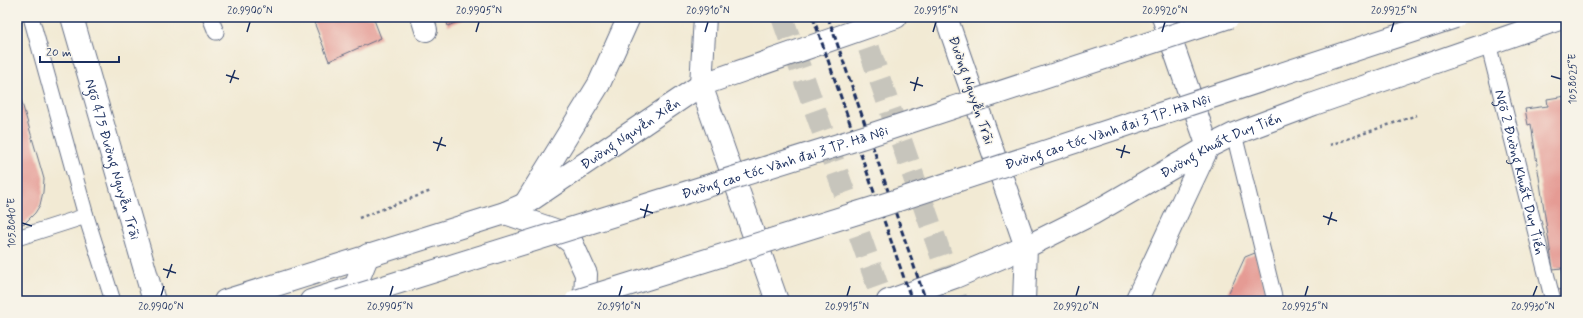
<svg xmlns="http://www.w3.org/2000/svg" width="1583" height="318" font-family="Mynerve,sans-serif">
	<rect width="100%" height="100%" fill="#f7f3e8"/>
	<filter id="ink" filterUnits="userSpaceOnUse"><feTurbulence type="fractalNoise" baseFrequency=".025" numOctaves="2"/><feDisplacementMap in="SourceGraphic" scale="8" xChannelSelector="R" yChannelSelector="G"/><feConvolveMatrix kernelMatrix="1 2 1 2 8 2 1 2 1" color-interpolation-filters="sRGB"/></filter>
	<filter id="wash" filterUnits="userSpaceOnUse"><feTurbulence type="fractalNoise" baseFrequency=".012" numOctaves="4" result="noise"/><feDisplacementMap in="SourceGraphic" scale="16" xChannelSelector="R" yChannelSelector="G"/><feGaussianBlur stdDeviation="0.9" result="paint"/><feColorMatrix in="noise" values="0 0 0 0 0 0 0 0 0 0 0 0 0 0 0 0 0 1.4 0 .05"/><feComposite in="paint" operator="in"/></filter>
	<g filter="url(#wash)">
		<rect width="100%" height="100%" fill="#f2ead4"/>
		<g id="blocks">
			<path fill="#e59b94" d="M312,17h61l8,21 -52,23z
				M445,17h24l-21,9z
				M17,86l27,93 -1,13 -3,13 -5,8 -10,10 -8,2z
				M1566,96v191h-1l-3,-19 -9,1 -22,-145 -3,1 -3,-16 23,-3 -1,-7z
				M1255,253l14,48h-44l20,-44z
				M1566,289v12h-6l-2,-11z"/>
		</g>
	</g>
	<g filter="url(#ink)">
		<use href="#blocks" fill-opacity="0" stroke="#667087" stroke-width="1"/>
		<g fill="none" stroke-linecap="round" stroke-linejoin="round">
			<path stroke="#c7c5bc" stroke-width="22" stroke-dasharray="22 11" stroke-linecap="butt" d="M782,17l101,284
				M858,17l99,284"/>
			<g stroke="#667087" stroke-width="17">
				<g id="lane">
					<path d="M31,17l55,199 27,85"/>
					<path d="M210,17l6,15"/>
					<path id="s1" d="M1488,43l65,258"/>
					<path d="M1234,134l41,167"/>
					<path d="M17,238l69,-22"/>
				</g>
			</g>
			<g stroke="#667087" stroke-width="24">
				<g id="street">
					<path id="s2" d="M72,17l82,284"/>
					<path d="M422,17l4,13"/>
				</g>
			</g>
			<g stroke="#667087" stroke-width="24">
				<g id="primary">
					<path d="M505,213l50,17 17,13 14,31 -1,27"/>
					<path id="s3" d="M225,301l280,-88 20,-9 176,-119"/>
					<path d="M311,301l44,-14 13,-32"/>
					<path id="s4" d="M1024,301l2,-54 66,-33 116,-67 26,-13 80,-30 251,-87"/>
					<path d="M1136,301l72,-154 -45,-130"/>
				</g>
			</g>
			<g stroke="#667087" stroke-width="24">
				<path id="highway" d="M705,17l-4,68 76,216
					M701,85l195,-68
					M525,204l74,-120 30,-67
					M888,301l67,-24 71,-30 -80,-230"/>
			</g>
			<path stroke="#667087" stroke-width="2.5" stroke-dasharray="3 3" stroke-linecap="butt" d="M1330,145l87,-30
				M359,218l72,-27"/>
			<use href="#lane" stroke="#fff" stroke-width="15"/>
			<use href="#street" stroke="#fff" stroke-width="22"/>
			<use href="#primary" stroke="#fff" stroke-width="22"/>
			<use href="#highway" stroke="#fff" stroke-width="22"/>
			<path stroke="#1b2f5e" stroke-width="3" stroke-dasharray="6 3" stroke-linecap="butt" d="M813,17l99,284
				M828,17l98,284"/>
			<g stroke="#667087" stroke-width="24" stroke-linecap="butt">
				<g id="highway-bridge">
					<path id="s5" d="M339,301l525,-164 365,-120"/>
					<path id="s6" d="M576,301l310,-97 569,-187"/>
				</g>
			</g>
			<use href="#highway-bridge" stroke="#fff" stroke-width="22"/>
		</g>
	</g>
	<path fill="none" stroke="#1b2f5e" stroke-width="1.5" d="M247,32l3,-10M476,32l3,-10M705,32l3,-10M933,32l3,-10M1162,32l3,-10M1391,32l3,-10M226,75l13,4M1551,76l10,3M910,82l13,4M230,83l5,-13M914,91l4,-14M433,142l13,4M1116,149l14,4M437,151l5,-14M1121,158l4,-13M640,209l13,4M1323,216l14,5M644,218l4,-14M22,223l10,3M1328,225l4,-13M163,269l13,4M167,278l5,-14M161,296l3,-10M390,296l3,-10M619,296l3,-10M847,296l3,-10M1076,296l3,-10M1305,296l3,-10M1533,296l4,-10"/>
	<g text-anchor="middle" stroke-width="3" stroke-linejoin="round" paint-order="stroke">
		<g font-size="14" fill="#1b2f5e" stroke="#f7f3e8">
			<text transform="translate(972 90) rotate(71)" y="5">Đường Nguyễn Trãi</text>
			<text dy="5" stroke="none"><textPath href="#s6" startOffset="558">Đường cao tốc Vành đai 3 TP. Hà Nội</textPath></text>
			<text dy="5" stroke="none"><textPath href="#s3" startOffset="442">Đường Nguyễn Xiển</textPath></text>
			<text dy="5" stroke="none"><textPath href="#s4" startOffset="274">Đường Khuất Duy Tiến</textPath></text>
			<text dy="5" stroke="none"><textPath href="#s2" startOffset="148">Ngõ 475 Đường Nguyễn Trãi</textPath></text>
			<text dy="5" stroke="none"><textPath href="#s5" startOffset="467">Đường cao tốc Vành đai 3 TP. Hà Nội</textPath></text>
			<text dy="5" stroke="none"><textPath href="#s1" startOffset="133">Ngõ 2 Đường Khuất Duy Tiến</textPath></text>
		</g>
	</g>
	<rect width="1583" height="318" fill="none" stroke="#f7f3e8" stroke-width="44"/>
	<path d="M40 56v6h79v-6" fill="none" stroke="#1b2f5e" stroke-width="2"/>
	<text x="46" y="56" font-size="12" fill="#1b2f5e" stroke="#f7f3e8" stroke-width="3" paint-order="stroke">20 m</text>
	<rect x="22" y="22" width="1539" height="274" fill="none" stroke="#1b2f5e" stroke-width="1.5"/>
	<g font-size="10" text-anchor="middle" fill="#1b2f5e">
		<text x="250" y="14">20.9900°N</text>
		<text x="479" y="14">20.9905°N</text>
		<text x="708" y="14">20.9910°N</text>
		<text x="936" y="14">20.9915°N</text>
		<text x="1165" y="14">20.9920°N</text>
		<text x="1394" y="14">20.9925°N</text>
		<text transform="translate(1572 79) rotate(-90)" y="4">105.8025°E</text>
		<text transform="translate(11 223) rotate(-90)" y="4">105.8040°E</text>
		<text x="161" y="310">20.9900°N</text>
		<text x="390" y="310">20.9905°N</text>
		<text x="619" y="310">20.9910°N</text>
		<text x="847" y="310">20.9915°N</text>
		<text x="1076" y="310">20.9920°N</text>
		<text x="1305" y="310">20.9925°N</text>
		<text x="1533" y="310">20.9930°N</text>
	</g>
</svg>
